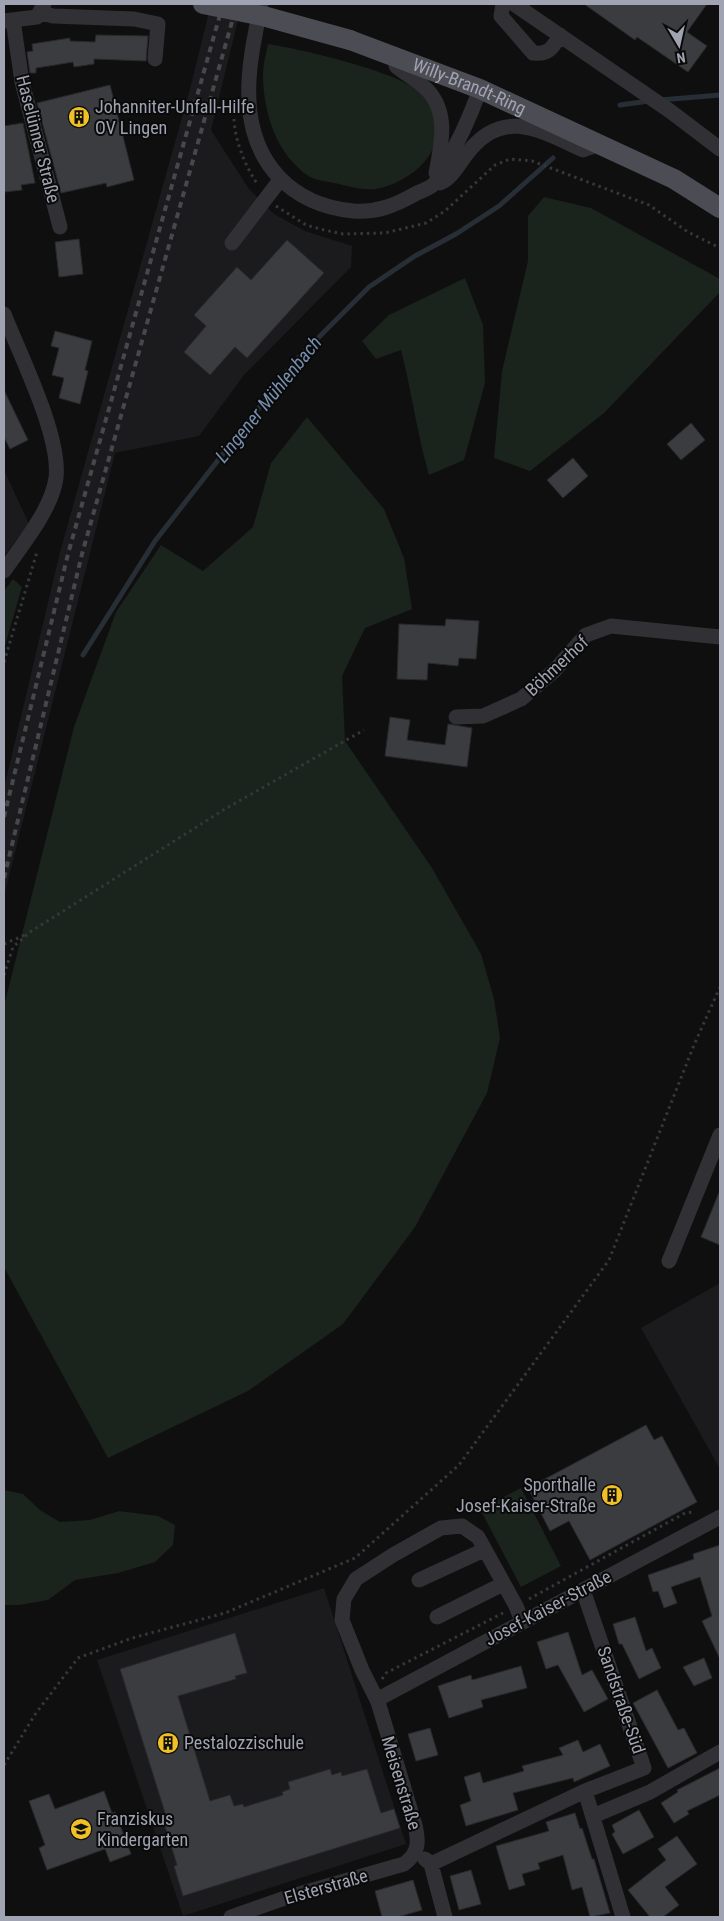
<svg xmlns="http://www.w3.org/2000/svg" width="724" height="1921" font-family="'Roboto Condensed',sans-serif">
	<rect width="100%" height="100%" fill="#0f0f10"/>
	<path fill="#1b1b1d" d="M211,4h31l-31,126 38,59 25,25 31,17 47,15 -1,21 -107,108 -45,61 -84,17 -111,443v-108l56,-236 130,-463z
		M4,470l25,54 -25,32z
		M720,1283v186l-79,-141z
		M324,1588l82,256 -223,72 -86,-256z"/>
	<path fill="#1b231d" d="M268,44c33,5 132,28 155,50 13,14 14,32 11,50 -4,20 -31,38 -50,43 -15,5 -29,1 -45,-3 -8,-2 -21,-3 -29,-7 -34,-22 -47,-65 -47,-103 0,-10 3,-20 5,-30z
		M544,197l47,11 129,71v13l-116,121 -74,58 -36,-13 8,-87 26,-110v-45z
		M465,278l18,47 2,58 -21,77 -35,15c-12,-41 -17,-83 -28,-125l-25,9 -14,-18 27,-26z
		M307,417l77,92 20,49 8,51 -47,19 -23,48 3,65 87,127 49,86 13,45 6,39 -13,55 -72,134 -72,97 -95,67 -140,67 -104,-191v-261l70,-279 42,-115 45,-67 42,26 50,-44 18,-64z
		M13,579l9,8 -18,62v-58z
		M521,1488l40,78 -40,21 -41,-78z
		M4,1490l19,4 17,16 20,12 30,-2 29,-9 39,5 17,9 -2,20 -18,17 -37,11 -43,7 -27,20 -29,5h-15z"/>
	<g fill="none" stroke-linecap="round" stroke-linejoin="round">
		<path stroke="#282e35" stroke-width="5" d="M660,100l60,-5
			M620,105l29,-4
			M83,655l72,-114 142,-182 72,-72 46,-31 41,-22 43,-28 54,-48"/>
	</g>
	<path fill="#3b3c40" stroke="#29292c" d="M584,4h123l-20,28 20,14 -19,26 -51,-35 -2,3z
		M96,35l52,1 -2,25 -52,-2v5l-20,3 -1,-5 -18,3 -19,3v5h-6l-3,-21 6,-1 -1,-7 38,-6v3l25,1z
		M110,85l24,95 -27,7 -1,-4 -45,10 -24,-90z
		M23,123l12,60 -14,2 1,5 -18,2v-66z
		M79,239l4,35 -24,3 -4,-35z
		M287,240l37,33 -77,85 -12,-11 -25,28 -26,-23 22,-26 -12,-11 43,-48 14,13z
		M55,331l37,10 -7,29 3,1 -8,33 -21,-6 5,-20 -12,-3 7,-27 -8,-2z
		M4,390l24,50 -18,9 -6,-12z
		M691,423l14,17 -24,20 -14,-16z
		M573,458l15,18 -25,22 -16,-18z
		M446,619l33,2 -3,38 -17,-1 -1,8 -30,-3 -1,17 -30,-1 2,-55 46,2z
		M390,717l20,3 -3,20 38,5 3,-21 24,4 -5,39 -82,-11z
		M720,1190v55l-19,-8z
		M646,1425l8,15 8,-4 35,66 -107,58 -21,-39 -19,10 -22,-43z
		M720,1545v114l-18,-38 10,-5 -12,-39 -29,10 6,16 -13,5 -6,-17 -5,1 -5,-17 46,-16 -1,-5z
		M635,1617l11,34 6,-3 9,20 -22,11 -17,-35h-3l-6,-20z
		M568,1632l14,43 10,-5 16,29 -24,13 -26,-47 -12,4 -9,-27z
		M235,1633l12,40 -12,3 1,3 -58,17 32,105 20,-6 4,11 9,-2 1,3 39,-12 -1,-3 8,-3 -2,-7 42,-13 2,6 9,-3 1,4 25,-7 14,44 13,-4 6,19 -217,68 -9,-30 3,-1 -14,-45 4,-1 -47,-150z
		M704,1658l8,20 -18,8 -11,-19z
		M521,1666l6,22 -46,12 2,7 -34,11 -11,-32 33,-11 1,5z
		M657,1690l21,40 6,-2 13,25 -29,15 -35,-65z
		M430,1728l8,27 -22,6 -8,-27z
		M578,1740l5,12 17,-8 10,22 -36,16 -1,-4 -60,15 5,17 -52,16 -6,-21 11,-4 -7,-24 16,-5 3,11 41,-12 -2,-5 41,-11 -4,-7z
		M720,1768v27l-33,16 2,3 -15,9 -13,-20 17,-11 -1,-2z
		M104,1791l8,22 3,-1 16,42 -21,8 -5,-13 -58,21 -8,-22 6,-3 -16,-44 20,-7 6,15z
		M639,1810l15,27 -31,17 -11,-20 3,-2 -3,-7z
		M575,1813l5,16 2,-1 10,31h2l16,54 -20,4 -8,-30 -10,3 -9,-35 -25,8 2,6 -18,5 3,11 -16,5 -13,-44 53,-15 -3,-9z
		M677,1836l20,28 -32,23 14,18 -16,12h-13l-22,-27 38,-30 -8,-11z
		M471,1870l10,34 -22,6 -9,-34z
		M413,1880l9,30 -24,7h-16l-7,-26z"/>
	<g fill="none" stroke-linecap="round" stroke-linejoin="round">
		<path stroke="#36373c" stroke-width="3" stroke-dasharray="2.5 4" stroke-linecap="butt" d="M234,119c1,22 11,47 24,66
			M276,206l30,19 18,5 19,4 42,-1 41,-10 19,-12 50,-46 15,-6 22,2 117,44 39,27 32,16
			M4,662l33,-110
			M4,944l23,-10
			M4,975l9,-28 17,-15 195,-123 139,-79
			M529,1599l156,-86 10,-1
			M382,1679l4,-6 117,-60
			M4,1765l32,-52 42,-55 54,-20 93,-25 130,-55 104,-93 150,-205 85,-215 26,-58"/>
		<path stroke="#303035" stroke-width="15" d="M261,4c-6,31 -14,66 -12,97 3,63 43,104 104,110 24,2 43,-6 64,-18 5,-2 13,-5 17,-9 4,-4 7,-11 9,-16 16,-26 27,-51 37,-79
			M503,4l-2,12 32,37c15,2 20,-5 27,-18
			M514,4l156,107 50,38
			M41,13l12,3 81,3 24,5 -3,35
			M13,20l9,62 38,145
			M4,21l33,-4 7,-13
			M396,55v11c8,7 18,12 26,19 28,23 20,57 14,88
			M440,183c11,-4 19,-19 26,-28 35,-48 72,-26 117,-5l17,-6
			M232,243l48,-63
			M4,314c16,41 57,122 52,164 -4,31 -35,68 -52,93
			M456,717l27,-1 38,-17 33,-28 32,-36 25,-9 109,11
			M669,1261l51,-126
			M419,1580l65,-30
			M583,1590l61,178 -59,23 38,126
			M437,1617l66,-33
			M378,1702l4,-5 338,-180
			M593,1816l57,-24 70,-40
			M425,1859l6,5 14,53
			M431,1864l154,-73
			M231,1917l54,-19 119,-34c15,-11 15,-22 11,-39l-37,-123 -16,-32 -20,-50 2,-21 12,-20 37,-24 48,-27 21,-2 16,11 38,69 6,15"/>
		<path stroke="#4c4d54" stroke-width="20" id="s1" d="M350,40l130,49 194,90 46,29"/>
		<path stroke="#47484e" stroke-width="4" stroke-dasharray="6 5" stroke-linecap="butt" d="M4,817l64,-263 155,-550
			M4,878l78,-324 155,-550"/>
		<path stroke="#4c4d54" stroke-width="20" d="M203,4l60,12 87,24"/>
	</g>
	<defs>
		<g id="building-disc" transform="scale(1.125)"><circle r="9.5" fill="#f0c026" stroke="#0a0a0b"/><path d="M-4-6H4V6H1V3H-1V6H-4ZM-2.5-4.3h1.7v1.8h-1.7ZM.8-4.3h1.7v1.8H.8ZM-2.5-1h1.7V.8h-1.7ZM.8-1h1.7V.8H.8Z" fill="#111"/></g>
		<g id="school-disc" transform="scale(1.125)"><circle r="9.5" fill="#f0c026" stroke="#0a0a0b"/><path d="M0-5L7-2L0 1L-7-2ZM-4 1L0 2.5L4 1V4Q0 6-4 4Z" fill="#111"/></g>
	</defs>
	<g fill-rule="evenodd">
		<use href="#building-disc" x="79" y="117"/>
		<use href="#building-disc" x="612" y="1495"/>
		<use href="#building-disc" x="168" y="1743"/>
		<use href="#school-disc" x="81" y="1829"/>
	</g>
	<g text-anchor="middle" stroke-width="4" stroke-linejoin="round" paint-order="stroke">
		<g font-size="18" fill="#a0a3b1" stroke="#0a0a0b">
			<text dy="6" stroke="none"><textPath href="#s1" startOffset="128">Willy-Brandt-Ring</textPath></text>
			<text transform="translate(38 139) rotate(76)" y="6">Haselünner Straße</text>
			<text transform="translate(557 666) rotate(-43)" y="6">Böhmerhof</text>
			<text transform="translate(548 1608) rotate(-28)" y="6">Josef-Kaiser-Straße</text>
			<text transform="translate(621 1700) rotate(71)" y="6">Sandstraße-Süd</text>
			<text transform="translate(401 1783) rotate(73)" y="6">Meisenstraße</text>
			<text transform="translate(326 1887) rotate(-16)" y="6">Elsterstraße</text>
		</g>
		<g font-size="18" fill="#a0a3b1" stroke="#0a0a0b" text-anchor="start">
			<text x="95" y="113">Johanniter-Unfall-Hilfe<tspan x="95" dy="21">OV Lingen</tspan></text>
			<text x="596" y="1491" text-anchor="end">Sporthalle<tspan x="596" dy="21">Josef-Kaiser-Straße</tspan></text>
			<text x="184" y="1749">Pestalozzischule</text>
			<text x="97" y="1825">Franziskus<tspan x="97" dy="21">Kindergarten</tspan></text>
		</g>
		<g font-size="19" font-style="italic" fill="#768ead" stroke="#0a0a0b">
			<text transform="translate(268 399) rotate(-51)" y="7">Lingener Mühlenbach</text>
		</g>
	</g>
	<rect width="724" height="1921" fill="none" stroke="#a0a3b1" stroke-width="10"/>
	<g transform="translate(679 45) rotate(171)" stroke="#0a0a0b" stroke-width="4" paint-order="stroke">
	<path d="M0-4L9 19L0 12L-9 19Z" fill="#a0a3b1"/>
	<text y="-8" font-size="14" font-weight="bold" text-anchor="middle" fill="#a0a3b1">N</text>
	</g>
</svg>
